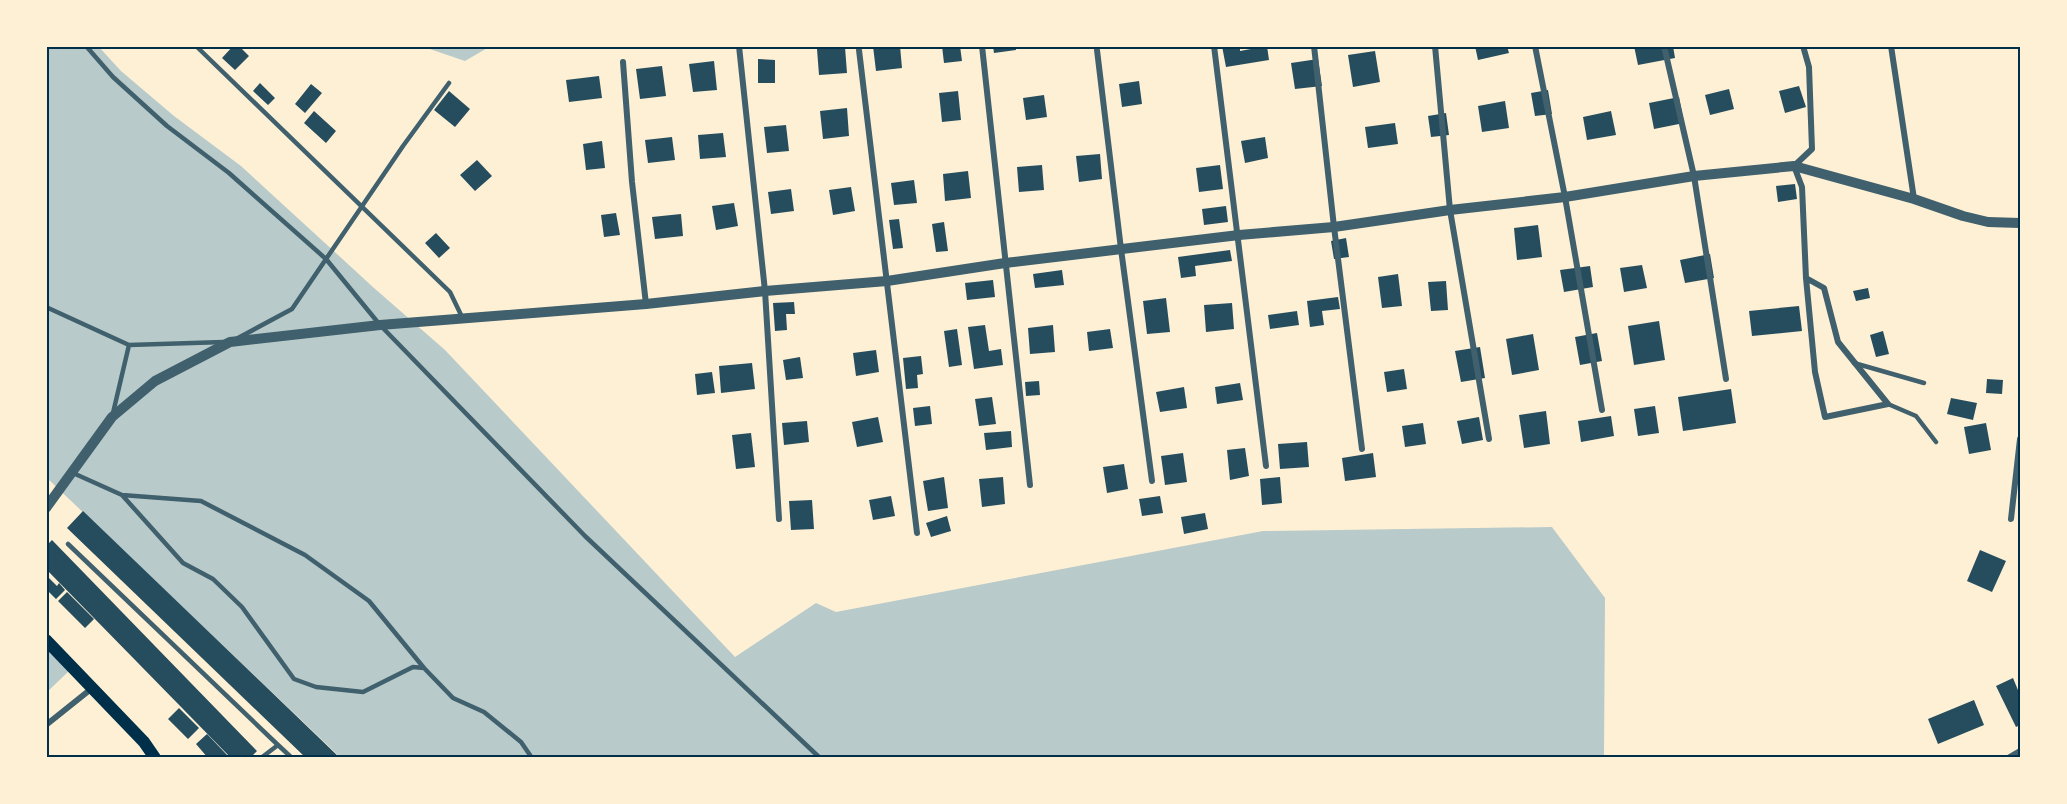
<svg xmlns="http://www.w3.org/2000/svg" width="2067" height="804" font-family="'PT Sans Narrow',sans-serif">
	<rect width="100%" height="100%" fill="#fdf0d5"/>
	<path fill="#b9caca" d="M47,47h52l22,24 53,45 67,50 133,122 71,62 290,307 81,-54 20,9 427,-81 289,-4 53,71 -1,159h-1264l-293,-279z
		M424,47h65l-24,14z
		M47,649l22,22 -22,21z"/>
	<path fill="#264d5e" d="M233,46h6l10,10 -14,14 -13,-12z
		M873,46h27l2,22 -26,3z
		M942,46h18l2,15 -18,2z
		M993,46h23v4l-22,3z
		M1222,46h18v5l27,-5 2,14 -43,7z
		M1475,46h32l2,7 -31,7z
		M1634,46h39l2,12 -37,7z
		M845,47l2,26 -28,2 -2,-26z
		M1375,51l5,31 -27,5 -5,-32z
		M758,59l17,1v23h-17z
		M1318,59l4,27 -27,3 -4,-26z
		M714,61l3,29 -24,2 -4,-28z
		M662,66l4,30 -26,3 -4,-30z
		M599,76l3,22 -33,4 -3,-22z
		M1139,81l3,23 -20,3 -3,-23z
		M260,83l15,15 -7,7 -15,-14z
		M311,84l11,9 -17,20 -10,-9z
		M1799,86l7,21 -21,6 -6,-22z
		M1729,89l5,20 -24,6 -5,-20z
		M1548,90l4,24 -17,2 -4,-23z
		M449,91l21,18 -15,18 -21,-17z
		M958,91l3,29 -19,2 -3,-29z
		M1044,95l3,22 -21,3 -3,-22z
		M1679,97l5,26 -30,6 -5,-26z
		M1505,101l4,27 -27,4 -4,-26z
		M847,108l2,28 -26,3 -3,-28z
		M314,111l22,20 -10,12 -22,-20z
		M1611,111l5,24 -29,5 -4,-23z
		M1446,113l3,22 -18,2 -3,-21z
		M1395,123l3,21 -30,4 -3,-21z
		M786,125l3,26 -22,2 -3,-26z
		M723,133l3,24 -26,2 -2,-24z
		M672,137l3,23 -27,3 -3,-23z
		M1265,137l3,21 -23,5 -4,-22z
		M602,141l3,27 -19,2 -3,-26z
		M1100,154l2,25 -23,3 -3,-26z
		M477,160l15,16 -17,15 -15,-16z
		M1042,165l2,25 -25,2 -2,-25z
		M1220,165l3,24 -24,3 -3,-24z
		M968,171l3,27 -26,3 -2,-27z
		M914,180l3,23 -23,2 -3,-22z
		M1795,184l2,15 -19,3 -2,-16z
		M851,187l4,24 -22,4 -4,-25z
		M791,189l3,22 -23,3 -3,-22z
		M734,203l4,23 -22,4 -4,-24z
		M1226,206l2,16 -24,3 -2,-16z
		M616,213l4,22 -16,2 -3,-22z
		M681,214l2,22 -28,3 -3,-22z
		M899,219l4,29 -10,1 -4,-29z
		M944,222l4,29 -12,1 -4,-28z
		M1538,225l4,32 -25,3 -3,-32z
		M436,233l14,15 -11,10 -14,-15z
		M1346,238l3,19 -15,2 -3,-18z
		M1230,250l2,11 -37,5 1,10 -15,2 -3,-21z
		M1710,254l4,24 -29,5 -5,-23z
		M1642,265l5,23 -23,4 -4,-24z
		M1590,266l3,21 -29,5 -4,-22z
		M1062,270l2,15 -29,3 -2,-14z
		M1398,274l4,32 -20,2 -4,-31z
		M993,280l2,17 -28,3 -2,-17z
		M1446,281l2,29 -17,1 -3,-29z
		M1868,288l2,10 -14,3 -3,-10z
		M1338,297l2,12 -18,2 2,14 -14,2 -3,-26z
		M1166,298l4,34 -23,2 -4,-33z
		M794,302l1,12h-9l1,16 -12,1 -2,-28z
		M1232,303l2,26 -28,3 -2,-27z
		M1799,306l3,25 -50,5 -3,-25z
		M1297,311l2,14 -29,4 -2,-14z
		M1659,321l6,39 -31,5 -6,-39z
		M985,325l4,26 12,-2 2,16 -29,4 -6,-42z
		M1053,325l2,27 -25,2 -2,-26z
		M957,329l5,36 -13,2 -5,-36z
		M1110,329l3,19 -24,3 -2,-19z
		M1883,331l6,23 -13,3 -6,-22z
		M1597,333l5,28 -22,4 -5,-28z
		M1533,334l6,36 -27,5 -6,-36z
		M1480,347l5,31 -24,4 -6,-31z
		M876,350l3,22 -23,4 -3,-23z
		M921,356l2,18 -6,1 1,13 -12,1 -3,-31z
		M800,357l3,21 -17,2 -3,-20z
		M752,363l3,26 -34,4 -2,-27z
		M1404,369l3,20 -20,3 -3,-20z
		M712,372l3,21 -18,2 -2,-21z
		M1987,379l16,1 -1,14 -16,-1z
		M1039,381l1,14 -14,1 -1,-14z
		M1240,383l3,17 -26,4 -2,-17z
		M1184,387l3,21 -27,4 -4,-20z
		M1731,389l5,34 -53,8 -5,-34z
		M992,397l4,27 -17,2 -4,-27z
		M1951,398l26,5 -4,17 -26,-6z
		M930,406l2,18 -17,2 -2,-18z
		M1655,406l4,27 -21,3 -4,-27z
		M1546,411l4,33 -26,4 -5,-33z
		M1611,416l3,20 -33,6 -3,-21z
		M878,417l5,25 -26,5 -5,-25z
		M1479,417l4,23 -21,4 -5,-23z
		M807,421l2,21 -25,3 -2,-22z
		M1423,423l3,21 -21,3 -3,-21z
		M1986,423l5,27 -22,4 -5,-27z
		M1011,431l1,16 -26,3 -2,-17z
		M751,433l4,34 -19,2 -4,-34z
		M1307,442l2,25 -29,2 -2,-25z
		M1245,448l4,28 -19,4 -3,-30z
		M1183,453l4,29 -22,3 -4,-29z
		M1373,453l3,24 -31,4 -3,-23z
		M1124,464l4,25 -21,4 -4,-26z
		M944,477l4,31 -20,3 -5,-30z
		M1003,477l2,27 -23,3 -3,-28z
		M1280,477l2,26 -20,2 -2,-26z
		M891,496l4,20 -22,4 -4,-20z
		M1160,496l3,17 -21,3 -3,-17z
		M812,500l2,29 -23,1 -2,-29z
		M83,511l257,247h-34l-239,-230z
		M1205,513l3,16 -24,5 -3,-17z
		M947,516l4,15 -20,6 -5,-14z
		M52,540l205,211 -7,7h-19l-185,-189v-23z
		M1980,550l26,11 -14,31 -25,-11z
		M46,575l11,11 2,-3 6,7 -9,9 -10,-10z
		M67,592l27,27 -9,9 -27,-27z
		M2013,678l7,17v30l-4,2 -20,-41z
		M1974,700l10,25 -46,19 -10,-25z
		M179,708l20,20 -11,11 -20,-20z
		M207,734l21,22 -2,2h-18l-12,-14z"/>
	<g fill="none" stroke-linecap="round" stroke-linejoin="round">
		<path stroke="#3f606c" stroke-width="4.5" d="M86,46l27,31 54,49 62,47 97,86 54,66 205,211 235,222
			M196,46l254,246 12,25
			M46,307l83,38 95,-3
			M238,338l54,-29 111,-163 46,-63
			M1854,363l70,20
			M1888,404l28,12 20,26
			M113,413l16,-68
			M73,473l49,22 61,68 30,16 29,28 52,72 22,8 47,5 50,-25 11,1 29,30 31,14 37,30 11,16
			M122,495l79,6 104,54 64,46 55,67
			M68,544l210,201 -17,13
			M278,745l14,13"/>
		<path stroke="#3f606c" stroke-width="6" d="M739,46l26,245 14,228
			M982,46l48,439
			M1214,46l52,420
			M1314,46l20,181 28,222
			M1435,46l15,164 39,229
			M1535,46l30,151 37,213
			M1664,46l30,130 32,203
			M1803,46l6,21 3,82 -18,17 8,21 4,91 9,94 10,45 63,-13 -50,-62 -14,-54 -18,-10
			M1891,46l23,153
			M859,50l58,483
			M1097,50l24,199 31,232
			M623,62l9,120 14,122
			M2011,519l9,-80
			M46,725l45,-36
			M2008,758l12,-7"/>
		<path stroke="#3f606c" stroke-width="10" d="M46,508l66,-91 43,-36 75,-39 150,-17 266,-21 119,-13 122,-10 118,-18 234,-28 95,-8 116,-17 115,-13 129,-21 100,-10 120,33 49,17 25,6 32,1"/>
		<path stroke="#003049" stroke-width="12" d="M46,640l98,102 11,16"/>
	</g>
	<rect width="2067" height="804" fill="none" stroke="#fdf0d5" stroke-width="96"/>
	<rect x="48" y="48" width="1971" height="708" fill="none" stroke="#003049" stroke-width="2"/>
</svg>
